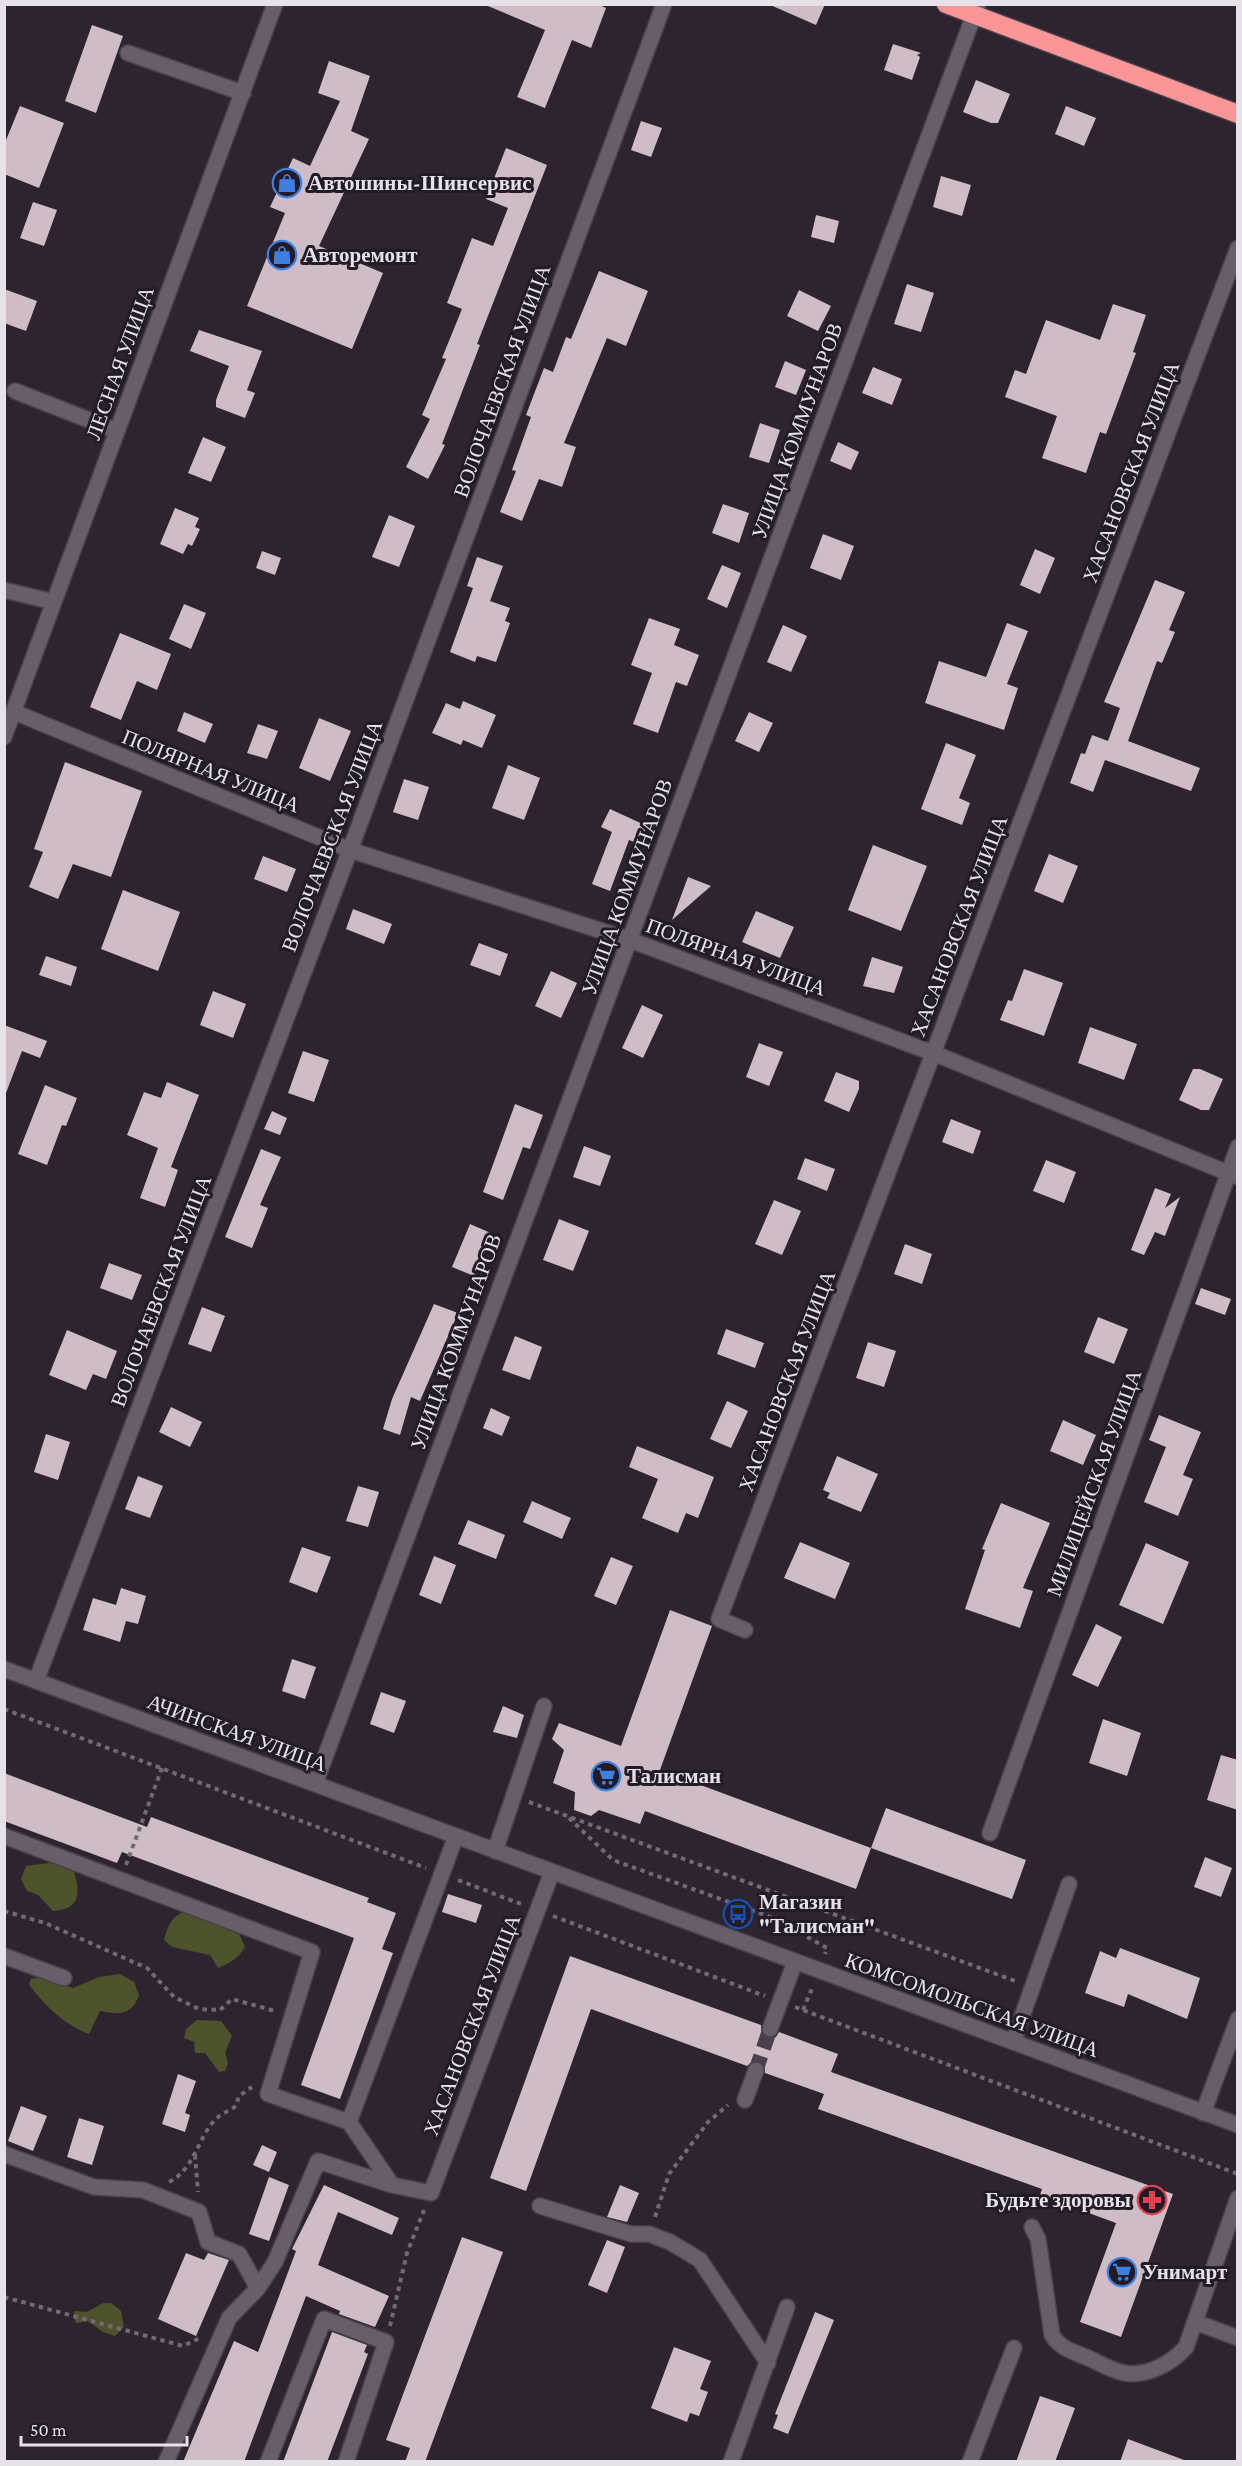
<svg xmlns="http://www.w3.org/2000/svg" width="1242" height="2466" font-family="'Crimson Pro',serif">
	<rect width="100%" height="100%" fill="#2d2430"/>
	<path fill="#4f532b" d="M56,1862l18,10c7,23 5,37 -21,39l-15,-16 -11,-4 -6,-12 5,-13z
		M185,1911l54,23 6,13c-6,11 -15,16 -27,21l-8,-13 -38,-8 -8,-7c4,-14 7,-23 21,-29z
		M120,1974l14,8 5,13c-7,20 -19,20 -39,16l-11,23c-27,-11 -42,-27 -60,-49l2,-6 10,-2 32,11 26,-11z
		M197,2020l24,1 11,15 -7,17 3,11 -3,7 -6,1 -14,-19h-10l-1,-11 -10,-4 2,-9z
		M103,2303h8l10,8 3,16 -9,9 -12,-4 -15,-11 -12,2 -3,-7 2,-5 12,1z"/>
	<path fill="#cebdc6" d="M483,4h114l9,4 -15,40 -19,-8 -27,68 -28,-11 28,-67z
		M768,4h57l-9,21z
		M92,25l31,11 -27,77 -31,-12z
		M893,44l28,9 -4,2 3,2 -8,23 -28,-10z
		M329,61l41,15 -19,55 18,8 -50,107 64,27 -31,76 -105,-43 38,-93 -15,-6 23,-49 17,8 30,-65 -22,-8z
		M976,80l34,14 -12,29h-7l-28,-11z
		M20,106l44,17 -25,65 -35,-14v-29z
		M1066,106l30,12 -12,28 -29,-12z
		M641,121l21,7 -11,29 -20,-7z
		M506,148l41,17 -70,179 3,1 -38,99 3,1 -17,34 -22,-12 24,-48 -8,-4 24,-56 -4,-1 20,-49 -15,-6 25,-65 21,8 15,-38 -22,-9z
		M941,176l30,9 -9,31 -29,-9z
		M33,202l24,8 -13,36 -24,-8z
		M816,215l23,6 -5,22 -23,-6z
		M599,271l49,20 -22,55 -19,-8 -43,105 12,4 -14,40 -23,-8 -17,42 -22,-9 16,-41 -4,-1 19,-53 -5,-2 18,-47 9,4 13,-35 5,2z
		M907,284l27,9 -13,39 -27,-8z
		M4,289l33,12 -11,30 -22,-8z
		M799,290l32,16 -13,25 -31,-15z
		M1113,304l33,11 -13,37 3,1 -30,81 -6,-2 -14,41 -44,-15 15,-42 -52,-19 10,-27 11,4 20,-54 54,20z
		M199,330l63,21 -15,39 8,3 -10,25 -29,-11v-7l13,-34 -39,-15z
		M785,361l21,9 -10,25 -21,-8z
		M873,367l29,12 -10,26 -30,-12z
		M760,423l20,7 -11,33 -20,-6z
		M203,437l23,10 -15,35 -23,-9z
		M838,442l21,10 -8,18 -21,-9z
		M723,504l26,9 -10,30 -27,-10z
		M175,508l24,10 -4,9 5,2 -8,17 -4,-2 -5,10 -23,-10z
		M389,515l26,11 -16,41 -27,-10z
		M823,534l31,12 -13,34 -31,-12z
		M1035,549l20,9 -15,36 -20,-9z
		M262,551l19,7 -6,17 -19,-7z
		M477,557l26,9 -13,35 20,7 -5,13 5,2 -14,39 -19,-6 -2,6 -25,-10 23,-64 -6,-2z
		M722,565l19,8 -14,35 -20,-9z
		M1155,580l30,12 -16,38 6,2 -13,31 -5,-2 -29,80 72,27 -9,23 -86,-31 -12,32 -23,-9 11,-30 4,1 7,-19 16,6 12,-33 -16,-6z
		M184,604l22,9 -15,36 -22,-10z
		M649,618l31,11 -6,16 25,10 -12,31 -11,-4 -18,51 -25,-9 19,-51 -21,-8z
		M1007,623l21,8 -21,53 11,4 -14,42 -79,-27 14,-42 47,16z
		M783,625l24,11 -16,36 -24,-10z
		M120,633l51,21 -14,36 -20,-9 -16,39 -31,-13z
		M463,701l33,14 -14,33 -19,-8 -2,5 -29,-12 14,-30 14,6z
		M184,712l29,12 -8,19 -28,-12z
		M749,712l24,11 -14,29 -24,-11z
		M319,718l32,13 -21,50 -31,-13z
		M258,724l20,7 -11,28 -20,-6z
		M946,743l30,12 -17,43 11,5 -8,22 -41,-16z
		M65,762l77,29 -31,86 -38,-13 -15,35 -29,-12 14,-35 -9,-3z
		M508,765l32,13 -16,42 -32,-12z
		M404,779l25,8 -11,33 -25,-8z
		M610,809l37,17 -8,18 -10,-4 -19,51 -18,-7 20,-52 -11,-5z
		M873,845l54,21 -26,65 -53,-21z
		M1049,854l29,12 -15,37 -29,-12z
		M263,856l33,13 -9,23 -33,-13z
		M688,877l23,9 -39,34z
		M123,890l57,22 -22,59 -57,-22z
		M353,909l39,15 -8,20 -38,-15z
		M756,911l38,16 -14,31 -38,-16z
		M479,943l29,11 -8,22 -30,-11z
		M46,956l31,11 -6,19 -32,-11z
		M872,957l31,10 -9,26 -31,-7z
		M1024,969l39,14 -19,53 -44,-16 8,-20 4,1z
		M551,971l26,12 -16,35 -26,-12z
		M213,991l33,13 -13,34 -33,-13z
		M642,1005l21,10 -20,43 -21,-10z
		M4,1025l43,16 -7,17 -18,-7 -16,42z
		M1090,1027l47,17 -13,36 -46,-17z
		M759,1043l24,9 -14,34 -23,-9z
		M303,1051l26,9 -15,42 -26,-9z
		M1193,1069h7l23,10 -14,31h-8l-22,-10z
		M836,1072l23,9v8l-10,23 -25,-11z
		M167,1082l32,13 -28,72 7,3 -13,37 -25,-9 18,-50 -31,-13 17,-43 17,6z
		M45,1085l32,13 -11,28 -4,-1 -15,40 -29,-11z
		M515,1104l28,11 -13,34 -7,-2 -20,53 -20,-8z
		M272,1111l15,7 -7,17 -16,-6z
		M951,1119l30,12 -8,23 -31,-12z
		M584,1146l27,10 -11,30 -27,-9z
		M261,1149l20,8 -21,48 8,3 -16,40 -27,-11z
		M805,1158l30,11 -8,22 -30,-12z
		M1046,1160l30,12 -12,31 -31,-12z
		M1155,1188l16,6 -6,14 15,-11 -15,39 -10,-4 -11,23 -13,-5z
		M774,1200l27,11 -19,44 -27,-11z
		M559,1219l30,12 -16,40 -30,-11z
		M470,1224l23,10 -19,42 -22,-9z
		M905,1244l27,10 -10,30 -28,-10z
		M109,1263l33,12 -10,25 -32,-12z
		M1201,1288l30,11 -6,16 -30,-11z
		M434,1304l24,9 -38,88 -9,-4 -11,38 -17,-6 9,-30z
		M202,1307l23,9 -14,36 -23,-8z
		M1098,1317l30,12 -14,35 -30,-12z
		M726,1329l38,14 -9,25 -38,-14z
		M67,1330l50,21 -11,28 -13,-5 -7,16 -37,-15z
		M515,1336l27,11 -12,33 -28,-10z
		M868,1342l28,9 -12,36 -28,-9z
		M727,1401l21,10 -17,37 -21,-9z
		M171,1407l31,15 -12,25 -31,-15z
		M491,1408l19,9 -8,19 -19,-8z
		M1159,1415l42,17 -18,43 10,4 -15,37 -34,-14 22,-55 -17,-7z
		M1063,1420l33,15 -13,30 -33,-14z
		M46,1434l24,8 -12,38 -24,-8z
		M637,1446l77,31 -16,41 -12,-5 -8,20 -36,-15 16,-39 -29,-12z
		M837,1456l41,18 -17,38 -34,-14 3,-5 -7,-3z
		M138,1476l25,10 -13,32 -25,-9z
		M358,1486l21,6 -11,35 -22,-6z
		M532,1501l39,17 -9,21 -39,-17z
		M1001,1503l49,20 -27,65 10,3 -13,37 -55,-19 20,-59 -3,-1z
		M468,1520l37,15 -9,24 -38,-15z
		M800,1542l50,21 -15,36 -51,-21z
		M1146,1543l43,19 -26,62 -44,-19z
		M302,1547l29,10 -14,36 -28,-11z
		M434,1556l22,9 -15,39 -22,-9z
		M611,1557l22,9 -17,39 -22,-9z
		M121,1588l25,8 -8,28 -12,-3 -6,21 -37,-12 10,-32 23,7z
		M670,1610l42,16 -52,144 211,78 -15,41 -211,-78 -5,13 -41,-14 -8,6 -17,-6 1,-18 -22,-9 11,-33 -12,-11 7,-16 62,23z
		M1096,1624l26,13 -24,50 -26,-12z
		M292,1659l24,8 -11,32 -23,-8z
		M381,1692l25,9 -12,32 -24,-9z
		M503,1706l21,9 -7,23 -24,-6z
		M1103,1719l38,14 -14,43 -38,-13z
		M1221,1755l17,5v50l-31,-10z
		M4,1773l143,54 4,-10 218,81 -2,4 29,11 -14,36 11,4 -53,146 -39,-14 53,-147 -232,-86 -5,11 -113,-42z
		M886,1808l140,52 -14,39 -141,-51z
		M1205,1857l27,11 -11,29 -27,-10z
		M448,1894l34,11 -6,18 -34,-11z
		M1120,1948l80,30 -13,41 -59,-25 -4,13 -39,-14 15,-42 16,7z
		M570,1956l191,69 1,10 5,3 9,-1 3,-5 59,22 -7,18 342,122 -52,143 -41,-15 36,-99 -76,-28 2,-6 -224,-80 6,-15 -59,-21v-5l-5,-7h-6l-7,5 -156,-57 -65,182 -36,-13z
		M178,2074l18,7 -11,32 5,2 -5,17 -23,-8z
		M21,2106l26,10 -14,35 -25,-10z
		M79,2118l25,8 -12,39 -25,-8z
		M262,2145l15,7 -8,20 -16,-7z
		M269,2177l20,8 -20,56 -20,-7z
		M324,2185l75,33 -7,17 -54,-23 -20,53 71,31 -14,31 -36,-13 1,-3 -34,-15 -62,166h-61l51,-121 24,11 38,-101 -4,-2z
		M620,2185l19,8 -12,29 -20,-5z
		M462,2237l41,15 -78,210h-20l5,-14 -24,-8z
		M607,2240l18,7 -18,46 -19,-8z
		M186,2253l18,7 4,-7 21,7 -33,76 -38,-17z
		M815,2312l19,8 -46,114 -15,-6 5,-13 -3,-1z
		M332,2332l35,13 -3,7 4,2 -41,108h-44z
		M674,2347l37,14 -11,28 8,3 -9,24 -9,-3 -3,9 -36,-14z
		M1040,2396l35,12 -20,54h-39z
		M1128,2439l56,21v2h-64z"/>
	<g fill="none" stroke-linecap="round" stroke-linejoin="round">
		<path stroke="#49404c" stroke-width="15" stroke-dasharray="15 8" stroke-linecap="butt" d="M756,2070l14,-41"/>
		<g stroke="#474149" stroke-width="18">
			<path id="minor" d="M128,53l115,40
				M15,391l102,40
				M4,590l50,12
				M14,712l336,138 280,90 303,113 305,124
				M4,737l271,-733
				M745,1630l-26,-11 519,-1371
				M4,1669l1234,456
				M36,1681l314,-831 314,-846
				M315,1784l663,-1780
				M990,1833l248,-686
				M4,1836l308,116 -44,142 81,28 43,63
				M495,1851l49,-145
				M4,1956l60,22
				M770,2029l25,-67
				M1013,2042l56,-158
				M745,2100l11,-30
				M1203,2113l35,-94
				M349,2122l107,-286
				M4,2154l90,33 49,3 56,22 9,30 31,12 19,34
				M540,2206l91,28h18l21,8 30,18 68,103
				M1032,2227l6,12 14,96c9,14 20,16 34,22 12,5 26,14 39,16 22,4 47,-10 61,-26l52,-149
				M1195,2322l43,16
				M166,2462l63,-144 29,-30 17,-26 43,-101 74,24 39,8 121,-321
				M268,2462l56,-143 62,23 -40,120
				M731,2462l56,-155
				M970,2462l44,-114"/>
		</g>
		<g stroke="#474149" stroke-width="21">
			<path id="highway" d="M946,4l292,110"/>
		</g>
		<path stroke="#716a74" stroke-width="4" stroke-dasharray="4.5 4.5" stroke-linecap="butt" d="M4,1709l422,159
			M529,1802l489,180
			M569,1818l44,42 160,58 54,30 -2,6
			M126,1865l36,-97
			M458,1880l63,24
			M4,1911l41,12 102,45 27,29 25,12 21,1 12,-11 43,12
			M553,1916l212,80
			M795,2007l443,167
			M803,2010l10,-24
			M195,2155l3,37
			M169,2182c25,-13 27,-39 44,-60 5,-7 16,-11 23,-16l3,-10 13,-9
			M655,2217l14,-43 39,-52 20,-17
			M4,2297l179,49 19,-9
			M390,2326l17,-73 17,-43"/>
		<use href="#minor" stroke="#675e6a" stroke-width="15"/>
		<use href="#highway" stroke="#fa9698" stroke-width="18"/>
	</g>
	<defs>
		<g id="shop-ring" transform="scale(1.5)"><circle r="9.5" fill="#231b26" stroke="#3f7fe0" stroke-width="1.5"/><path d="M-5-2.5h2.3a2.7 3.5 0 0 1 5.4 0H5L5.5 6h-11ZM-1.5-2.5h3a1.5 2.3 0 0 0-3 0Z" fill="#3f7fe0"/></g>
		<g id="supermarket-ring" transform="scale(1.5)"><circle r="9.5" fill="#231b26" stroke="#3f7fe0" stroke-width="1.5"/><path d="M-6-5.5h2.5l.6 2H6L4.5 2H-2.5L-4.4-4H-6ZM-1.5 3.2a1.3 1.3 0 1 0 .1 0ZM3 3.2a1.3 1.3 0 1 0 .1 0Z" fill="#3f7fe0"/></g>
		<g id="bus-ring" transform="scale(1.5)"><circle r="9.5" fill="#231b26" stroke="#1a4fb4" stroke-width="1.5"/><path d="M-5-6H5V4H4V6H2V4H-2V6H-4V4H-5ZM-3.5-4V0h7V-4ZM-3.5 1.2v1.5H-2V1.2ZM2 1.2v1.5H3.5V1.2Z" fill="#1a4fb4"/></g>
		<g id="pharmacy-ring" transform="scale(1.5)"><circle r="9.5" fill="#231b26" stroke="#e0444e" stroke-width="1.5"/><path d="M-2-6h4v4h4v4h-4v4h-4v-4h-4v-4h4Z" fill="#e0444e"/></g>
	</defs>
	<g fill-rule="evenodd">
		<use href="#shop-ring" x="287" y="183"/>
		<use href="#shop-ring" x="282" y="255"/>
		<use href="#supermarket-ring" x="606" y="1776"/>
		<use href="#bus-ring" x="738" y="1914"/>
		<use href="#pharmacy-ring" x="1152" y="2200"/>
		<use href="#supermarket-ring" x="1122" y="2272"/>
	</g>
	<g text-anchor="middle" stroke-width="6" stroke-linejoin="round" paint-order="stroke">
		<g font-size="21" font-weight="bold" fill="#e7e2e9" stroke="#231b26" text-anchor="start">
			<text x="308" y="190">Автошины-Шинсервис</text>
			<text x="303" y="262">Авторемонт</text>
			<text x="627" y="1783">Талисман</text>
			<text x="759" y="1909">Магазин<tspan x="759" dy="24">"Талисман"</tspan></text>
			<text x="1131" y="2207" text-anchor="end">Будьте здоровы</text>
			<text x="1143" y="2279">Унимарт</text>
		</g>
		<g font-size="21" fill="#e7e2e9" stroke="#231b26">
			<text transform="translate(120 363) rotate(-70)" y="7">ЛЕСНАЯ УЛИЦА</text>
			<text transform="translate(502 381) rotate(-70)" y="7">ВОЛОЧАЕВСКАЯ УЛИЦА</text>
			<text transform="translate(797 431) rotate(-70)" y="7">УЛИЦА КОММУНАРОВ</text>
			<text transform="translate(1131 472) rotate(-69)" y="7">ХАСАНОВСКАЯ УЛИЦА</text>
			<text transform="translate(211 771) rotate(22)" y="7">ПОЛЯРНАЯ УЛИЦА</text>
			<text transform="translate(332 836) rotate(-69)" y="7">ВОЛОЧАЕВСКАЯ УЛИЦА</text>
			<text transform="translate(627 887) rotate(-70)" y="7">УЛИЦА КОММУНАРОВ</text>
			<text transform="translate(959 926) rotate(-69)" y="7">ХАСАНОВСКАЯ УЛИЦА</text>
			<text transform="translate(736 957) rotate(20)" y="7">ПОЛЯРНАЯ УЛИЦА</text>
			<text transform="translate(161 1291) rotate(-69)" y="7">ВОЛОЧАЕВСКАЯ УЛИЦА</text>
			<text transform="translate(456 1342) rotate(-70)" y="7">УЛИЦА КОММУНАРОВ</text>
			<text transform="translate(787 1381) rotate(-69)" y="7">ХАСАНОВСКАЯ УЛИЦА</text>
			<text transform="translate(1094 1483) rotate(-70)" y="7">МИЛИЦЕЙСКАЯ УЛИЦА</text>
			<text transform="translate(237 1733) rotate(20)" y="7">АЧИНСКАЯ УЛИЦА</text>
			<text transform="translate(972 2005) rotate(20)" y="7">КОМСОМОЛЬСКАЯ УЛИЦА</text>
			<text transform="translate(472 2025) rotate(-69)" y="7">ХАСАНОВСКАЯ УЛИЦА</text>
		</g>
	</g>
	<rect width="1242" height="2466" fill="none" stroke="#e7e2e9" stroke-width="12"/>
	<path d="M21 2436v9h166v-9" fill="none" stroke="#e7e2e9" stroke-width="3"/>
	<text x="30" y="2436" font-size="18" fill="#e7e2e9" stroke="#231b26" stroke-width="4.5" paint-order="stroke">50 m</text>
</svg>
